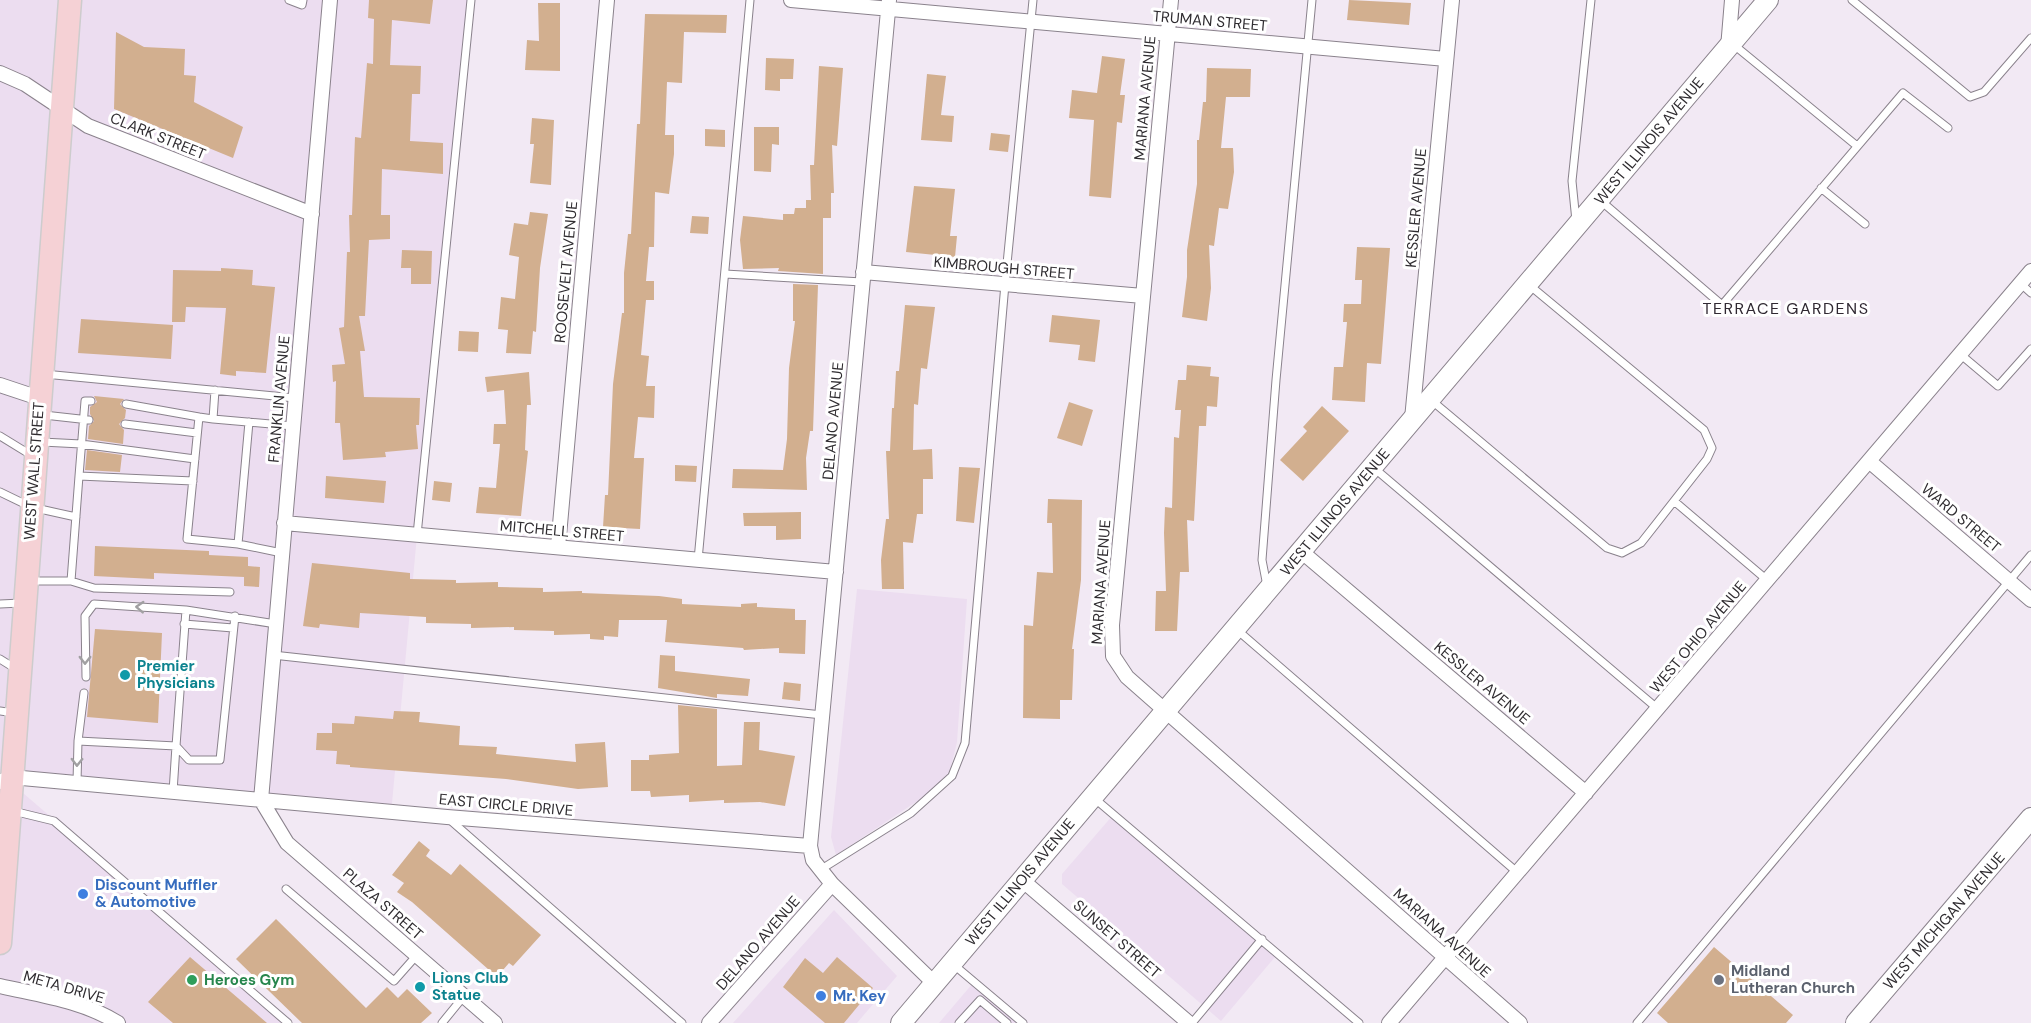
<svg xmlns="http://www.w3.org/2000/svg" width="2031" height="1023" font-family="'DM Sans',sans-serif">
	<rect width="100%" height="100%" fill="#f2e9f4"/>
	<path fill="#ecddf0" d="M0,0h467l-76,814 -382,-33 282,242h-291z
		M857,589l110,10 -10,143 -8,33 -12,13 -101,67 -5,-18z
		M1113,815l162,142 -54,64 -159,-137v-10z
		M834,910l63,66 -40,47h-124z
		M973,983l46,40h-80z"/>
	<path fill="#d2af8f" d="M369,0h64l-3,24 -38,-4 -2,45 31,1 -1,28h-8l-2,47 33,2v31l-61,-5 -1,46h9v24l-21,1 -4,76h-6l6,35h-5l4,46 56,1 -1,27h-3l2,24 -33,3 1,5 -43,3 -3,-37h-5l1,-42 -3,1 -1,-17 13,-1 -6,-36 5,-1 3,-75h3l-1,-37h3l3,-78 6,1 6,-75 6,1 1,-45 -6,-1z
		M1349,0l62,3 -2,22 -62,-5z
		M538,3h22v68l-35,-1 2,-30 12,1z
		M645,14l82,1 -1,18 -42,-1 -2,51 -15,-1 -2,53h9v19l-5,40 -14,-2 -1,55h-5l-3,34h8v19h-8l-5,55 8,1 -3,30h9l-1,32 -16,-1 -4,41h10l-4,71 -37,-2 2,-32h3l5,-111 9,-71h2v-40l4,-39h3l6,-110h3z
		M116,32l28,15 41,2 -1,26 12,1 -2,26 49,25 -10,31 -119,-49z
		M1102,56l23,3 -5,36h5l-3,28 -5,-1 -6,76 -22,-2 5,-76 -25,-2 3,-28 25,3z
		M766,58l28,1 -1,20h-13v12l-15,-1z
		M819,66l24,2 -6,78 -5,-1 2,48h-3v25h-8v56l-45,-3 1,-3 -36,1 -3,-29 3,-24 40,4v-6h11l1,-6h11v-8h5l-1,-35h4z
		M1207,68l44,1 -1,28h-24l-5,51h12l1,24 -6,37 -9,-1 -5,38 -5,-1 2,43 -4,33 -25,-4 5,-40v-27l10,-66v-44h2l4,-38h3z
		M927,74l19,2 -5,39 13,1 -2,26 -31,-2z
		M532,118l22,2 -3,65 -21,-2 4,-39h-4z
		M754,127h25v18l-7,-1 -1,28 -17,-1z
		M705,129l20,1v17l-20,-1z
		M991,133l19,2 -2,17 -19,-2z
		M914,186l41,3 -5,47h7l-2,21 -49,-5z
		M530,212l18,2 -8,54 -4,64 -3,-1 -2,23 -25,-1 2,-23 -10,-1 3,-32 14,2 4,-42 -10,-2 5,-32 14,2z
		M692,216l17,1 -1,17 -18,-1z
		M1357,247l33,1 -9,116 -14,-1 -2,39 -33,-2 2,-33h9l4,-45h-4l1,-18h17l1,-24h-7z
		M402,250l30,1 -1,33h-20v-16h-10z
		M221,268l32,2 -1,15 23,2 -9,86 -30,-2v5l-16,-2 6,-66 -40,-1 -1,15h-13l1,-52 48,1z
		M793,284l25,1 -5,146h-3l-4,27 1,32 -75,-2 1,-19 50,1 4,-31 2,-71 6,-47h-2z
		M905,305l30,2 -8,62 -6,-1 -3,37 -4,-1 -1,46 19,-1 1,30h-10v35h-6l-4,29 -10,-1 1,47h-22l-1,-29 5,-41h3l-3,-68h4l2,-43h2l2,-37h3z
		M1052,315l48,5 -5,42 -17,-2 2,-15 -31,-3z
		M81,319l92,6 -2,34 -93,-6z
		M459,331l20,1 -1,20 -20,-1z
		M1187,365l24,2 -1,9 9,1 -2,30 -10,-1 -1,20h-7l-5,95 -7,-1 2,52h-9l-3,59h-22l1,-40h10l-2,-58 1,-26 7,1 2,-71 5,1 2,-28h-6l3,-30h8z
		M529,372l2,33h-4l-2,45 3,1 -7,65 -45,-3 3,-26 17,1 4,-44h-7l1,-20h12l-2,-34 -17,2 -2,-15z
		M94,396l30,3 -4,5 6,6 -1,8 -6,6 5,6 -1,14 -35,-5 1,-13 5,-5 -4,-7v-7l7,-5z
		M1069,402l24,8 -11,36 -25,-8z
		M1322,406l27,25 -46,50 -23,-21 27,-29 -4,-4z
		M87,450l35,5 -2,17 -35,-2z
		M675,465l22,1 -1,16 -21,-1z
		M959,467l21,1 -6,55 -18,-2z
		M326,476l60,5 -2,22 -59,-5z
		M434,481l18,2 -2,19 -18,-2z
		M1048,499l34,1 -1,80 -9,69h2l-2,51h-12v19l-37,-1 1,-93 9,1 4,-54 16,1 -1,-50h-5z
		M801,512v27l-25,1v-14h-32l-1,-13z
		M95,546l114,5v4l39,2v9l12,1 -1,20 -15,-1v-9l-90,-4v6l-60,-3z
		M312,563l98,10v6l46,1v3l42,-1v5l45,1v4l39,-1v2l77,3 23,3v5l59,3v-3l16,-1v4l38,2v11h11l-1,34 -26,-1v-5l-35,2 -1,-2 -78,-6 2,-22h-48l-1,17 -14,-1v4l-14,-1v-5l-36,1v-4l-40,-1v-3l-43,1v-4l-45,-1v-6l-66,-4 -1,15 -39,-4 -1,4 -16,-2z
		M95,629l67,4 -4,90 -71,-6z
		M660,655l15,1v15l75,8 -2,17 -31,-2v4l-59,-10z
		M784,682l17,2 -1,17 -18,-2z
		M678,705l39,4v57l25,-1 2,-43h16l-1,28 36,6 -10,50 -25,-4 -36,1v-3l-35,2v-7l-38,2 -1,-6h-19v-31h18v-5l30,-2z
		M394,711l26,1 -1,10 41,4 -1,19 38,2 -1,7 80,8 -1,-18 30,-2 3,45 -30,2 -72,-10 -156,-12v-2l-14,-1 1,-13 -21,-1 1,-17h15v-10l22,1 1,-8 38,3z
		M419,841l11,9 -4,6 25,19 9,-11 81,71 -28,31 -4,-3 -12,14 -85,-75 -15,-10 7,-9 -12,-8z
		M276,919l90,89 21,-21 11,11 9,-9 25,24 -11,10h-119l-66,-64z
		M1714,947l79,68 -7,8h-118l-11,-10z
		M190,957l77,66h-94l-25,-21z
		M837,957l36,31 -29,35h-19l-42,-36 22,-29 18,15z"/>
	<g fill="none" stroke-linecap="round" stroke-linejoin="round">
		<g stroke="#8a828c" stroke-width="9">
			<path id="lane" d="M289,0l13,5 1,-5
				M1852,0l118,97 14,-5 47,-54
				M1734,45l123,101
				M1821,188l44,36
				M1601,201l121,104 181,-212 45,35
				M1576,221l-4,-40 19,-181
				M725,274l137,8
				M2020,283l11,10
				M1960,354l38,32 33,-37
				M44,374l251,24
				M215,390l-2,29 80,7
				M1431,400l176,148 15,5 19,-10 66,-84 5,-11 -8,-18 -176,-146
				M91,401h-6l-6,75 114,5
				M126,404l73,13
				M44,415l45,5
				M213,419l-14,-2 -12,122 51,5 44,9
				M125,424l72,9
				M0,436l31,19
				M42,442l39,2 114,15
				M1374,468l284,241
				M0,492l31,15 45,10
				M1674,501l93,79
				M417,535l54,-535
				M238,544l11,-122
				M698,560l52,-560
				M29,581h42l8,-105
				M71,581l23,7 136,4
				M1267,586l-5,-26 14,-180 36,-380
				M0,604l21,-1
				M184,624l49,4
				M1236,629l282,244
				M273,655l549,60
				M0,659l16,10
				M86,677l-1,-61 9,-12 92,6
				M0,711l14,2
				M78,741l98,5 10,-136 90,14
				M176,746l13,14h31l15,-144
				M77,783l1,-42 6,-48
				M173,792l3,-46
				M1094,798l265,225
				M13,811l41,10 234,202
				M449,819l233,204
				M820,870l91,-57 41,-37 13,-33 40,-459 28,-284
				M286,889l108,92 23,-26
				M954,965l69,58
				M442,1023l22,-27
				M959,1023l21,-23 27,23
				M1192,1023l70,-84
				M1637,1023l394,-468"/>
		</g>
		<g stroke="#8a828c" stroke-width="16">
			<path id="street" d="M330,0l-69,800 26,43 208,180
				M791,0l655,59
				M1171,0l-59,625 1,31 14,21 393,346
				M1728,48l4,-48
				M0,73l25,11 63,42 224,88
				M863,272l280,24
				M0,385l39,13
				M1412,419l40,-419
				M1869,461l162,139
				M284,523l552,49
				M558,547l49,-547
				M1302,552l284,241
				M0,782l11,-5 436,40 363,29 3,14 19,24 103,100
				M810,846l79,-846
				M1022,880l167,143
				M0,986c39,9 84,15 118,37
				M709,1023l123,-139
				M1389,1023l642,-752"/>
		</g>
		<g stroke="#8a828c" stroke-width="22">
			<path id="secondary" d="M901,1023l867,-1023
				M1856,1023l175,-205"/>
		</g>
		<g stroke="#cdcccd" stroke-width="25">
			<path id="primary" d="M0,943l70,-943"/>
		</g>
		<use href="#lane" stroke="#fff" stroke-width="7"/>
		<use href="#street" stroke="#fff" stroke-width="14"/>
		<use href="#secondary" stroke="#fff" stroke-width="20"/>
		<use href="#primary" stroke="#f5d1d5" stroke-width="22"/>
	</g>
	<defs><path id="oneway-chevron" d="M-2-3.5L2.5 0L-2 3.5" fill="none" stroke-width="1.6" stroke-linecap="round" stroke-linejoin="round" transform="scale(1.5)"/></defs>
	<g stroke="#a1a0a2">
		<use href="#oneway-chevron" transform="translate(140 607) rotate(-177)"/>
		<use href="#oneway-chevron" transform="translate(85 660) rotate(90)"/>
		<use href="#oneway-chevron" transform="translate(77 762) rotate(91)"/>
	</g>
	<g fill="#0f9aa8" stroke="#fff" stroke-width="2">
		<circle cx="125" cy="675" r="6"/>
		<circle cx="420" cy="987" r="6"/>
	</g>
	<g fill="#3f7fe0" stroke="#fff" stroke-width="2">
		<circle cx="83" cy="894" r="6"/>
		<circle cx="821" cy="996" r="6"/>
	</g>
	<circle fill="#2e9e5b" stroke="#fff" stroke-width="2" cx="192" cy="980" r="6"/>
	<circle fill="#6b7280" stroke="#fff" stroke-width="2" cx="1719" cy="980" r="6"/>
	<g text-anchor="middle" stroke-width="6" stroke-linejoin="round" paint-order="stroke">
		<g font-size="15" fill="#2f2c30" stroke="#fff">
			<text transform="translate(1210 21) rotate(5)" y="5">TRUMAN STREET</text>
			<text transform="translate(1145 98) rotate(-85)" y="5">MARIANA AVENUE</text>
			<text transform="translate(158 136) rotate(22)" y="5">CLARK STREET</text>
			<text transform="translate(1649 141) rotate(-50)" y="5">WEST ILLINOIS AVENUE</text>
			<text transform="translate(1416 208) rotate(-85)" y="5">KESSLER AVENUE</text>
			<text transform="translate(1004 268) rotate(5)" y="5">KIMBROUGH STREET</text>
			<text transform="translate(566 272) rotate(-85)" y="5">ROOSEVELT AVENUE</text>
			<text transform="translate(279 399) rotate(-85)" y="5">FRANKLIN AVENUE</text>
			<text transform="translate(833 421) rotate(-85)" y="5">DELANO AVENUE</text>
			<text transform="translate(34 471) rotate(-86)" y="5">WEST WALL STREET</text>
			<text transform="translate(1335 512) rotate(-50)" y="5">WEST ILLINOIS AVENUE</text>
			<text transform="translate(1961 518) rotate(40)" y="5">WARD STREET</text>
			<text transform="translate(562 531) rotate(5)" y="5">MITCHELL STREET</text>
			<text transform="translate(1101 582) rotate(-86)" y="5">MARIANA AVENUE</text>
			<text transform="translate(1698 637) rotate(-50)" y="5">WEST OHIO AVENUE</text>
			<text transform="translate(1482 683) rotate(40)" y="5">KESSLER AVENUE</text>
			<text transform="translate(506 805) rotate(5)" y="5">EAST CIRCLE DRIVE</text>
			<text transform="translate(1020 882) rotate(-50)" y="5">WEST ILLINOIS AVENUE</text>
			<text transform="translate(383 904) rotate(41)" y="5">PLAZA STREET</text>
			<text transform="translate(1944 921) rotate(-49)" y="5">WEST MICHIGAN AVENUE</text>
			<text transform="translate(1442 933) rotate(42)" y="5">MARIANA AVENUE</text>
			<text transform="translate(1117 939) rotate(41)" y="5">SUNSET STREET</text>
			<text transform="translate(758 943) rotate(-49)" y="5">DELANO AVENUE</text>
			<text transform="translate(64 987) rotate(16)" y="5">META DRIVE</text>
		</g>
		<g font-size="15" font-weight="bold" fill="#0d838f" stroke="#fff" text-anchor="start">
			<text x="137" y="671">Premier<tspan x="137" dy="17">Physicians</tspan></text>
			<text x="432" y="983">Lions Club<tspan x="432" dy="17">Statue</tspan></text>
		</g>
		<g font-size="15" font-weight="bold" fill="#366cbe" stroke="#fff" text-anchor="start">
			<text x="95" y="890">Discount Muffler<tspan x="95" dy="17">&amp; Automotive</tspan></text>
			<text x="833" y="1001">Mr. Key</text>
		</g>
		<g font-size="15" font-weight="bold" fill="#5b616d" stroke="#fff" text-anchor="start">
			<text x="1731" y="976">Midland<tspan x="1731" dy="17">Lutheran Church</tspan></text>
		</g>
		<g font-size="15" font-weight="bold" fill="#27864d" stroke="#fff" text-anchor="start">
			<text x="204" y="985">Heroes Gym</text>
		</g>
		<g font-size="16" letter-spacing="1.5" fill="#302932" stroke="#fff">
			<text x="1786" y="314">TERRACE GARDENS</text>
		</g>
	</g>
</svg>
